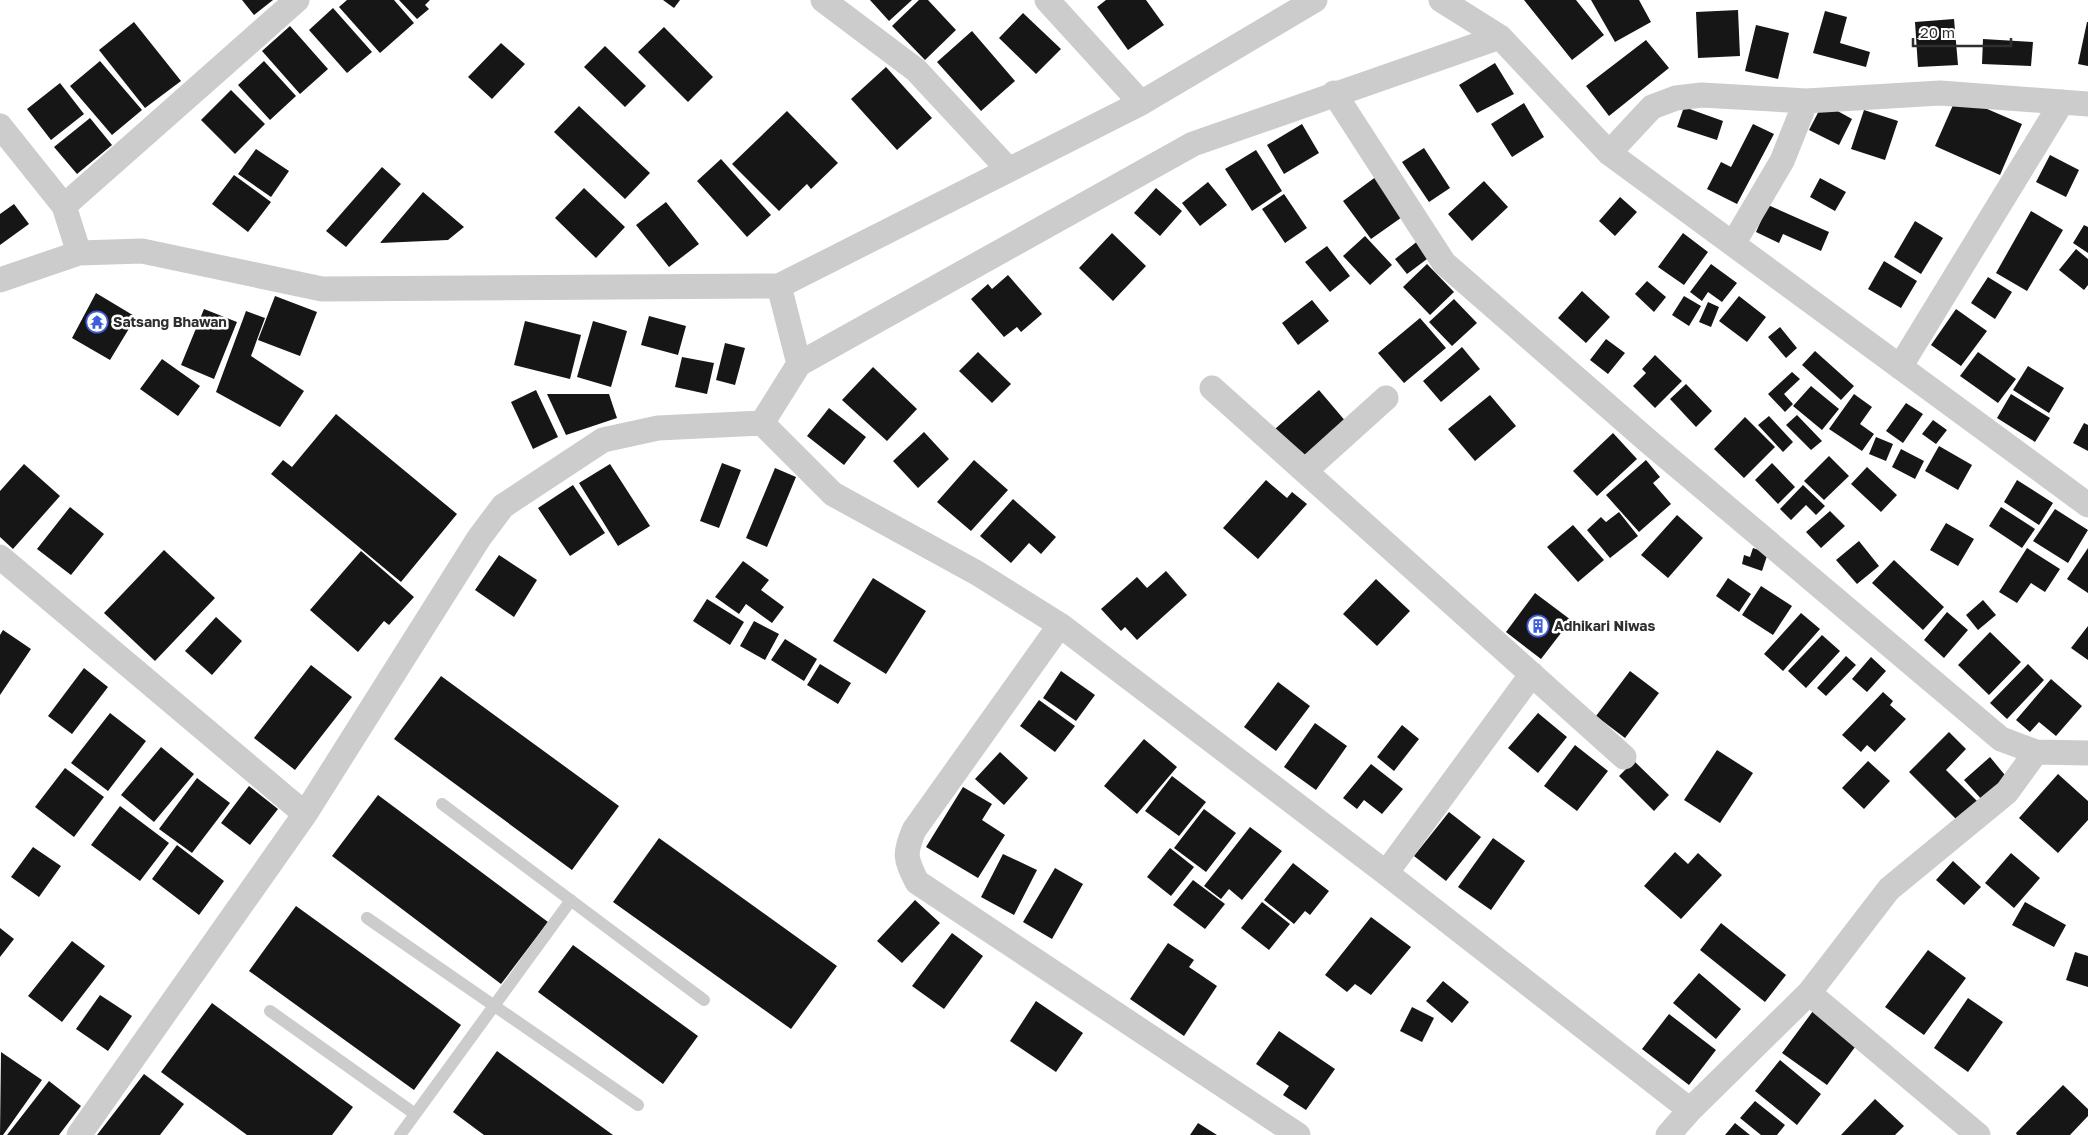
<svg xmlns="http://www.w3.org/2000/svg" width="2088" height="1135" font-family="'Golos Text',sans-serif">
	<rect width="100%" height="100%" fill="#fff"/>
	<path fill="#161616" d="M242,0h31l-19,15z
		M347,0h47l20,23 -34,30 -41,-46z
		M399,0h31l-5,5 4,4 -12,10z
		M663,0h17l-6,8z
		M870,0h42l-23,21z
		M919,0h9l28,30 -31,30 -33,-34z
		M1106,0h40l18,25 -36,25 -31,-43z
		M1524,0h52l28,35 -32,25z
		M1591,0h48l12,22 -36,20z
		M333,8l39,44 -25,21 -38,-43z
		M1738,10l2,46 -42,2 -2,-46z
		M1825,11l22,6 -7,26 30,9 -4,15 -53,-14z
		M1023,13l38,36 -25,25 -37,-36z
		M1954,19l4,46 -40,2 -3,-45z
		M134,22l47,59 -36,27 -46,-58z
		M2087,22h1v44l-10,-2z
		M1756,25l33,8 -11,46 -33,-8z
		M290,26l38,43 -28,25 -38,-43z
		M664,27l49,50 -25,25 -50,-50z
		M972,31l43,50 -34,30 -44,-49z
		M1983,39l50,3 -2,24 -49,-2z
		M1646,40l23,28 -60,48 -23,-30z
		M501,43l24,21 -33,35 -24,-22z
		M605,46l41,40 -21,21 -41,-40z
		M100,61l42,49 -30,25 -42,-49z
		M264,61l32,35 -26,24 -32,-35z
		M1495,63l19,31 -37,19 -18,-28z
		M886,67l46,51 -35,32 -46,-51z
		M60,83l24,31 -33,26 -24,-31z
		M231,90l34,34 -30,30 -34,-34z
		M1957,96l65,28 -22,51 -65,-29z
		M1524,103l20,34 -32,20 -21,-33z
		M1823,103l29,16 -13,26 -30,-15z
		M579,106l71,67 -25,26 -71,-67z
		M1684,107l39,14 -6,19 -40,-13z
		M1864,110l34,11 -13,39 -34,-11z
		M787,111l51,52 -27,26 -4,-5 -28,27 -47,-47z
		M90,118l22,27 -35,29 -23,-27z
		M1302,124l17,29 -35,21 -17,-29z
		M1753,124l21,10 -37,70 -30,-15 14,-27 10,5z
		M1424,148l26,40 -21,14 -27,-40z
		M256,149l33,22 -18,26 -33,-23z
		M1256,150l26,41 -30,20 -27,-42z
		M2050,155l29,15 -13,27 -30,-15z
		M721,159l50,56 -24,22 -50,-56z
		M382,167l19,17 -55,63 -20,-16z
		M234,175l37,27 -23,30 -36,-28z
		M1377,176l28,39 -34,24 -28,-38z
		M1820,178l26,14 -11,19 -25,-14z
		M1484,181l24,26 -36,34 -24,-27z
		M1208,182l19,23 -27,21 -18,-23z
		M584,188l41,39 -29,31 -41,-40z
		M1156,188l26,23 -22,25 -26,-23z
		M423,192l41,35 -16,13 -68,3z
		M1284,194l23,34 -22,15 -23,-34z
		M1620,197l17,15 -22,24 -16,-15z
		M666,202l33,42 -30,23 -33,-42z
		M14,204l15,20 -29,21v-31z
		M1768,205l61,27 -8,19 -38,-17 -4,9 -23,-11z
		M2031,211l32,19 -36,61 -31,-18z
		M1915,221l28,17 -22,36 -27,-17z
		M2084,225l4,2v26l-15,-10z
		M1112,233l34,33 -33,35 -34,-33z
		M1683,233l25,19 -24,33 -26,-18z
		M1365,236l27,29 -22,20 -27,-29z
		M1419,240l12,16 -24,18 -12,-15z
		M1327,246l23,30 -20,16 -25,-30z
		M2076,249l12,10v26l-4,5 -25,-20z
		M1884,261l33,20 -16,27 -33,-19z
		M1427,264l27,28 -24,23 -27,-28z
		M1711,264l26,19 -15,19 -14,-10 -6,9 -12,-9z
		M1008,275l34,39 -21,18 -4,-5 -13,10 -33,-38 17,-15 4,5z
		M1988,277l24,15 -17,27 -24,-16z
		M1647,281l19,16 -12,15 -19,-18z
		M1582,291l28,26 -24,26 -28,-25z
		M96,293l40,24 -26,43 -38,-22z
		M275,296l42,16 -17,44 -42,-16z
		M1684,296l17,10 -12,20 -17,-11z
		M1739,296l27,21 -19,25 -28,-21z
		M1454,299l23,24 -25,23 -23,-24z
		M1312,300l17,21 -31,24 -16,-22z
		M1708,302l11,5 -8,20 -12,-5z
		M204,309l33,13 -23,57 -33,-14z
		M1956,309l31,22 -26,35 -30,-21z
		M246,311l19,7 -14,38 53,35 -24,36 -64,-35z
		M649,316l37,10 -8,29 -37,-10z
		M1420,318l26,30 -42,35 -26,-30z
		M525,321l56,14 -11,44 -56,-14z
		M593,321l34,10 -16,56 -34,-10z
		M1780,327l17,21 -11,10 -18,-21z
		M1606,339l19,14 -17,21 -18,-14z
		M725,343l20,5 -10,37 -19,-5z
		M1462,347l18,22 -39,33 -18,-21z
		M1815,351l39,35 -13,14 -39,-35z
		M978,352l33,32 -19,19 -33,-32z
		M1978,352l38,27 -18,24 -38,-27z
		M1655,355l27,26 -27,27 -22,-22 13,-13 -4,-4z
		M682,357l32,6 -7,31 -32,-7z
		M162,359l38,27 -22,30 -38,-27z
		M2028,366l36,22 -15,25 -36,-23z
		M873,367l44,42 -30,32 -45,-41z
		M1792,372l8,7 -16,15 9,10 -8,8 -17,-18z
		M1686,384l26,27 -16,16 -26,-28z
		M1811,386l28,23 -17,21 -29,-24z
		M536,390l22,47 -25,12 -22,-47z
		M1319,390l28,33 -43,39 -29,-33z
		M547,394h62l8,24 -51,17z
		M1854,394l18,13 -12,17 14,10 -12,17 -33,-22z
		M2011,394l39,24 -15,24 -38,-24z
		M1490,395l26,31 -41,35 -27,-32z
		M1906,403l17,11 -20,29 -17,-12z
		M829,408l37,29 -22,28 -37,-29z
		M336,414l121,100 -56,68 -130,-108 12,-14 9,7z
		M1797,415l25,26 -11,9 -25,-25z
		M1769,416l24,26 -10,10 -25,-27z
		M1745,417l30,30 -31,31 -30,-29z
		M1933,420l14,10 -11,14 -14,-10z
		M2084,423l4,2v26l-15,-8z
		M924,432l25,27 -31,29 -25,-27z
		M1613,433l24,26 -40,37 -24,-25z
		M1876,437l17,7 -7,17 -17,-7z
		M1939,446l33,19 -14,25 -33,-19z
		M1901,449l23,12 -9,18 -23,-12z
		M1829,456l20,20 -25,24 -20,-19z
		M974,460l34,30 -37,41 -34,-29z
		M1646,460l14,17 -7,6 18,21 -32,28 -33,-37z
		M722,463l19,7 -22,58 -19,-7z
		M1772,463l23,24 -17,17 -23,-24z
		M24,464l36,32 -47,53 -13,-12v-46z
		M610,464l40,62 -32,20 -39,-63z
		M1867,467l30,28 -16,17 -30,-28z
		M775,468l21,9 -29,70 -21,-9z
		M1266,480l21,18 5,-6 15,12 -49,55 -35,-31z
		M2017,480l36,23 -14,22 -35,-23z
		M573,485l32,48 -35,23 -32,-48z
		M1803,485l22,21 -9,9 -10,-10 -15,15 -11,-11z
		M1013,499l43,38 -15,17 -12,-11 -18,20 -31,-27z
		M70,507l34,27 -33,41 -34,-26z
		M2001,507l34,22 -13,19 -33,-22z
		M2055,509l33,21 -20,33 -35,-22z
		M1830,511l15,15 -24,22 -15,-16z
		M1619,512l19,24 -28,22 -23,-28 14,-13 5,5z
		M1677,515l26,23 -35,40 -27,-23z
		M1946,523l28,16 -16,27 -28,-16z
		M1573,525l31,35 -26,22 -31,-35z
		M1859,541l20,25 -22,18 -21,-24z
		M1753,548l15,5 -6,18 -20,-7 2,-9 6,2z
		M2027,548l33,21 -15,23 -14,-9 -14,20 -18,-11z
		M2088,548v45l-21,-14z
		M164,550l51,48 -60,63 -51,-48z
		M361,551l53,46 -25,28 -5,-4 -26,31 -48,-42z
		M499,555l38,25 -23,37 -39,-27z
		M1894,560l50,47 -21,23 -51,-47z
		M743,561l26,19 -8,10 23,17 -12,16 -26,-19 -7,10 -24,-17z
		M1166,571l21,24 -50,45 -12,-13 -4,4 -20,-22 36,-32 10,11z
		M873,578l53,33 -40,63 -53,-33z
		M1728,578l23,16 -12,18 -23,-16z
		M1376,579l34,32 -33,35 -34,-32z
		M1761,586l31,20 -19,29 -31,-20z
		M1535,593l36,27 -30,39 -35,-27z
		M707,599l37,23 -14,23 -37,-24z
		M1983,600l13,15 -18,15 -12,-15z
		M1947,612l21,18 -24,28 -20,-18z
		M1801,613l19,16 -37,42 -19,-17z
		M216,617l26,24 -30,34 -27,-24z
		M754,621l25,13 -14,26 -25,-14z
		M2088,626v34l-17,-12z
		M3,630l28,19 -31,46v-60z
		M1990,632l31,30 -32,33 -31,-30z
		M1822,635l18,16 -34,37 -18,-17z
		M785,639l32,20 -13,22 -33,-21z
		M1846,656l10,9 -30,31 -9,-8z
		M1871,657l15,14 -19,21 -15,-13z
		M820,664l31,19 -13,21 -31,-19z
		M2028,664l16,16 -37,39 -17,-16z
		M311,665l41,32 -57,73 -41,-32z
		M84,668l24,19 -36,47 -24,-18z
		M1061,671l34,24 -19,26 -33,-23z
		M1630,671l29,22 -34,45 -29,-22z
		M441,676l178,130 -47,64 -178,-131z
		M2051,679l31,27 -26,30 -17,-14 -9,10 -14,-12z
		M1278,682l32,24 -34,45 -32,-24z
		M1883,692l10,9 -3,4 16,14 -31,33 -8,-7 -6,7 -19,-17z
		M1039,700l36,26 -20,26 -35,-26z
		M110,713l36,28 -38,50 -37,-28z
		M1538,713l29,24 -29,36 -30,-25z
		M1315,723l32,23 -31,44 -32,-23z
		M1402,725l17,14 -25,32 -17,-14z
		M1949,732l17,17 -20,21 34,34 -19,20 -52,-52z
		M1144,739l33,28 -40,47 -33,-28z
		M1575,745l33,26 -31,40 -33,-25z
		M161,747l33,27 -40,48 -33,-27z
		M1717,750l36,23 -33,50 -36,-23z
		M1000,752l28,26 -24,27 -29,-26z
		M1990,757l19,23 -25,22 -20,-22z
		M1634,761l35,34 -15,16 -35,-35z
		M1868,761l22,20 -26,28 -22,-21z
		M1371,764l32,25 -21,25 -18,-14 -7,9 -14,-11z
		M65,768l39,29 -30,40 -39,-30z
		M2058,774l30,27v19l-30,33 -39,-35z
		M1172,776l34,26 -27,34 -34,-25z
		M197,778l33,25 -38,50 -33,-24z
		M249,786l29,23 -28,36 -29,-22z
		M963,787l29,17 -10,16 23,15 -27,43 -52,-31z
		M378,795l170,127 -47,62 -169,-128z
		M120,806l49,37 -29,38 -49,-36z
		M1204,809l32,24 -30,39 -32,-24z
		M1449,812l32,25 -35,44 -32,-25z
		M1250,827l32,24 -40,49 -13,-11 -8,10 -17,-13z
		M659,838l178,128 -46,63 -178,-127z
		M1493,838l32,23 -34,49 -33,-23z
		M177,845l47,36 -25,34 -47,-36z
		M33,847l28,19 -22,31 -28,-20z
		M1170,848l24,19 -23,29 -24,-19z
		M1675,852l13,12 10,-11 24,22 -41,44 -37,-33z
		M2011,853l29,25 -26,30 -29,-25z
		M1003,854l34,16 -23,45 -33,-18z
		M1953,861l28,26 -17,18 -28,-25z
		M1293,863l36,28 -19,24 -5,-4 -11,13 -30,-24z
		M1055,868l28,16 -31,55 -29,-17z
		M1193,880l32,24 -20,25 -32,-24z
		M915,900l25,23 -38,40 -25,-22z
		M1262,902l28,22 -21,26 -28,-22z
		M2025,902l41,23 -12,22 -42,-22z
		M296,906l165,119 -47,65 -165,-119z
		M1371,917l40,30 -40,48 -16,-11 -8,8 -22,-17z
		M1721,923l65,52 -21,27 -65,-52z
		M0,928l14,11 -14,18z
		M952,933l31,23 -39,53 -32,-23z
		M72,941l33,25 -43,56 -34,-26z
		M1168,943l26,17 -5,7 28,19 -33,50 -54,-37z
		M573,945l125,91 -35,48 -125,-92z
		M1928,950l38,28 -42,57 -39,-28z
		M2075,952l13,4v31l-22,-7z
		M1699,973l42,36 -25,30 -43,-36z
		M1443,981l26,21 -17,21 -26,-22z
		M100,995l32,21 -24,35 -32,-22z
		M1968,998l35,24 -35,50 -34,-24z
		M1036,1001l47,32 -27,39 -46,-31z
		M212,1003l141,104 -21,28h-85l-86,-63z
		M1412,1007l22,11 -12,24 -22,-11z
		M1813,1011l45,32 -31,42 -45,-32z
		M1669,1014l47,36 -27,35 -47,-36z
		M1279,1031l56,38 -29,41 -23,-15 6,-9 -33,-22z
		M497,1051l116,84h-129l-31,-23z
		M1,1052l41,28 -39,55h-3z
		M1780,1060l41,34 -24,31 -42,-34z
		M144,1074l40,30 -24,31h-63z
		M49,1081l32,25 -22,29h-52z
		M2063,1085l25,24v7l-18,19h-53l-1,-2z
		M1875,1099l29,27 -9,9h-54z
		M1755,1101l30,24 -8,10h-16l-21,-17z
		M1198,1123l19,12h-27z
		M1735,1123l15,12h-25z"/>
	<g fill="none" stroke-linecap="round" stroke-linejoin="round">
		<path stroke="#ccc" stroke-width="12" d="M442,804l262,196
			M367,918l271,187
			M270,1011l145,103
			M400,1135l171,-235"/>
		<path stroke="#ccc" stroke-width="25" d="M823,0l93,70 92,99
			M1047,0l94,103
			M1441,0l59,37 109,116 479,352
			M1334,93l110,170 204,178 353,298 35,13 52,1
			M0,126l64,80 15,47
			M1609,153l43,-46 24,-9 26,-3 104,6 134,-8 148,11
			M64,206l233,-206
			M1733,244l49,-83 24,-60
			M0,280l79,-27 63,-2 180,38 457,-3 362,-183 174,-103
			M799,364l394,-220 307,-107
			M1900,367l162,-265
			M1212,388l412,369
			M762,423l71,71 144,79 83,52 326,248 304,237
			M1305,471l81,-73
			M0,557l305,257
			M1060,625l-146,205c-10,24 -9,28 3,52l381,253
			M1386,873l146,-199
			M1809,993l169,142
			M79,1135l226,-321 174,-276 24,-32 100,-66 55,-12 104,-5 37,-59 -20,-78
			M1668,1135l22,-25 119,-117 80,-104 118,-97 29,-40"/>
	</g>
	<defs>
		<g id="temple-ring" transform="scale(1.125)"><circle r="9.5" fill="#fff" stroke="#3d5dda" stroke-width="1.5"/><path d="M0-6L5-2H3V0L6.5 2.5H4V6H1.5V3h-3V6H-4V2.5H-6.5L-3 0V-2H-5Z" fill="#3d5dda"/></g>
		<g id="building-ring" transform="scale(1.125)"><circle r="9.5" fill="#fff" stroke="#3d5dda" stroke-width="1.5"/><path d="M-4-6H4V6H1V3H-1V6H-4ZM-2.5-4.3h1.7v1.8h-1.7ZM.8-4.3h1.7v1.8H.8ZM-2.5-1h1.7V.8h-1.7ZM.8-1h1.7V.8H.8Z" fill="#3d5dda"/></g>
	</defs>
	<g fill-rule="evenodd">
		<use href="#temple-ring" x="97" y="322"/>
		<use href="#building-ring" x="1538" y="626"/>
	</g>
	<g text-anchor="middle" stroke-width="5" stroke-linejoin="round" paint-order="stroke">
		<g font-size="14" font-weight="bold" fill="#2f2f2f" stroke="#fff" text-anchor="start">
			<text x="113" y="327">Satsang Bhawan</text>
			<text x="1554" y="631">Adhikari Niwas</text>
		</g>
	</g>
	<path d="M1913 38v8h98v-8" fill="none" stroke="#2f2f2f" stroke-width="2.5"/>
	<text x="1920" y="38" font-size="15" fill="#2f2f2f" stroke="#ffffff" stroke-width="4" paint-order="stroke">20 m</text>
</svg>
